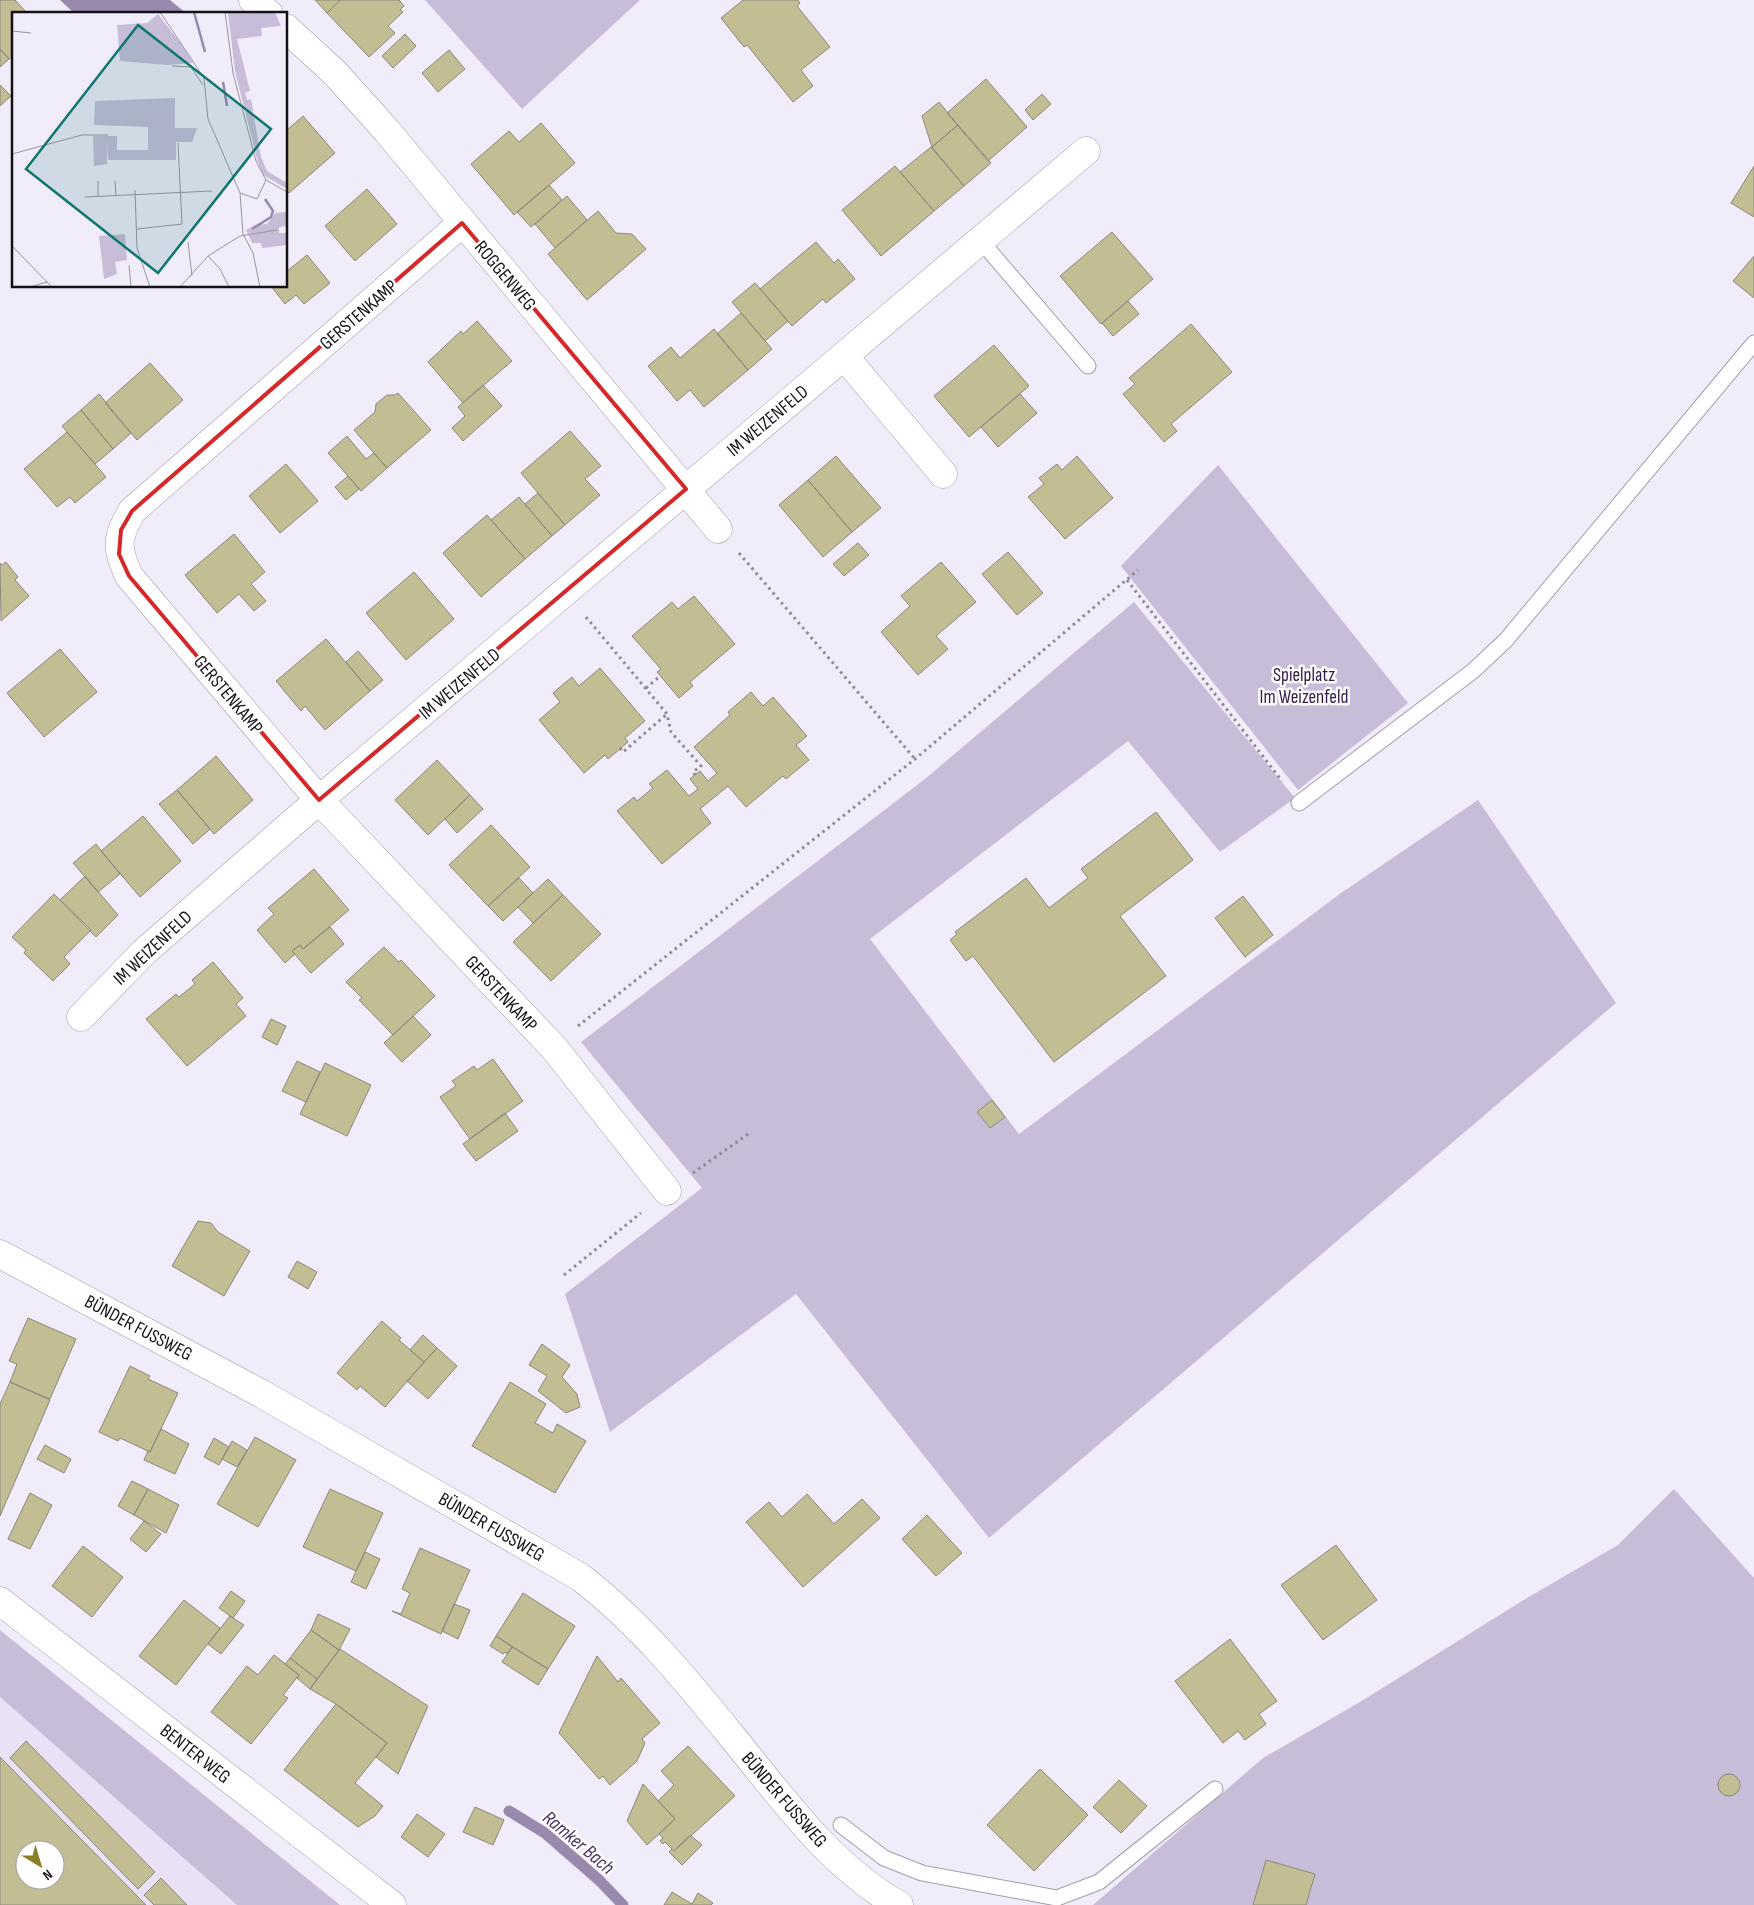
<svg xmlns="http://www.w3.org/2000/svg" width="1754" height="1905" font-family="'Sofia Sans Condensed',sans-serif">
	<rect width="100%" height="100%" fill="#f1ecf9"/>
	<path fill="#eae1f6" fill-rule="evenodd" d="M0,1697l208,183 29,25h-237zM25,1850h30v30h-30z"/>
	<path fill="#c8bdd9" d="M425,0h215l-118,109z
		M1218,465l190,238 -110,87 -177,-224z
		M1134,602l161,196 -75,54 -92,-111 -258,198 149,195 322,-241 137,-93 138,203 -627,535 -193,-244 -186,138 -45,-138 137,-106 -121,-146 344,-263z
		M1674,1489l80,89v327h-661l170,-147 97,-56 162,-101 96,-56z
		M0,1630l340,275h-103l-237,-208z"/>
	<path fill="#9889ad" d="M60,0h110l17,14h-112z"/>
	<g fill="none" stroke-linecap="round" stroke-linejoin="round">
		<path stroke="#9889ad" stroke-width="11" d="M509,1811l36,22 54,47 24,25"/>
	</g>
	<path fill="#c3bd94" stroke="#8a887b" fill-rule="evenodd" d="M0,0h15l13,14h-14v41l-5,4 -9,-10z
		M315,0h25l-13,13z
		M340,0h59l5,6 -4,4 3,2 -15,14 7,7 -26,24 -42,-44z
		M743,0h55l2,3 -3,3 33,41 -29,23 12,16 -20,16 -46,-57 -3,2 -23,-29z
		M405,34l11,12 -23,22 -11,-12z
		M0,49l9,10 -9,8z
		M449,50l16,19 -27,23 -16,-19z
		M986,79l41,48 -39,34 -41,-48z
		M0,85l11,11 -11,10z
		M1042,94l9,10 -18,16 -8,-10z
		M939,102l19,23 -26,22 -10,-31z
		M303,116l32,37 -46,40 -3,-3v-59z
		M541,123l34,40 -61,52 -43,-51 38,-33 10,11z
		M958,125l33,38 -27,23 -32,-39z
		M931,147l33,39 -30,25 -34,-39z
		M895,166l39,45 -53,45 -39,-46z
		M1754,166v51l-23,-14z
		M549,185l13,15 -31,27 -14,-15z
		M367,189l30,35 -42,37 -30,-35z
		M567,196l20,24 -32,28 -20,-24z
		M598,211l18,22 16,1 14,15 -59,51 -39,-46z
		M1112,232l41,47 -52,45 -41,-48z
		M816,242l18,21 4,-4 17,20 -29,24 -3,-4 -31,27 -32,-37z
		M307,255l23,28 -26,21 -8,-9 -11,9 -14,-18h15v-14z
		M1754,256v42l-21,-17z
		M755,283l33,38 -23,20 -33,-39z
		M1128,301l11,13 -26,22 -11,-13z
		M741,313l31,36 -24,21 -31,-36z
		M477,321l35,40 -49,42 -35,-41 33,-31 2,3z
		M1191,324l41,48 -61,52 6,7 -13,11 -41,-48 12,-10 -6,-6z
		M714,329l34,41 -44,37 -14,-17 -13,11 -29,-35 23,-19 9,11z
		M994,345l35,41 -60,51 -35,-41z
		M150,363l33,37 -46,40 -32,-37z
		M483,385l19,21 -39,35 -11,-13 13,-12 -7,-9z
		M398,393l33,37 -44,38 -33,-38 21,-18 1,-8 11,-9h8z
		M99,394l32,39 -18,16 -32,-39z
		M1020,394l17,19 -39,34 -17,-20z
		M81,410l32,39 -18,15 -33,-38z
		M570,431l31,35 -16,13 15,16 -35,30 -44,-52z
		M67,432l39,45 -31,26 -5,-6 -13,10 -33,-38z
		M347,436l19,23 8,-6 13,15 -26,23 -33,-38z
		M836,456l45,52 -29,24 -44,-52z
		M1077,456l36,42 -48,41 -37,-42 16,-13 -5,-6 18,-14 5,6z
		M286,464l32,37 -38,32 -31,-37z
		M348,476l11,13 -13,11 -11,-13z
		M808,480l44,52 -29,25 -44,-52z
		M538,493l27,32 -13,11 -27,-32z
		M519,497l33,39 -27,23 -34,-39z
		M487,515l38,44 -44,38 -38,-44z
		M234,534l31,38 -14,12 15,17 -12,10 -15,-17 -22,19 -32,-38z
		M858,543l11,12 -25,21 -11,-12z
		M1008,552l35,41 -26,22 -35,-41z
		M6,562l12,15 -3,3 14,16 -28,25 -1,-58 2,2z
		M941,562l35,40 -40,34 12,13 -30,26 -37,-43 29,-26 -9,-10z
		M414,572l40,47 -48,41 -40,-47z
		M694,596l41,48 -45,38 3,4 -14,12 -22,-26 4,-3 -29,-33 40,-34 6,7z
		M326,639l44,52 -45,39 -20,-24 -4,5 -25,-30z
		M60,649l37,43 -53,45 -37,-44z
		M358,651l25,29 -13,11 -24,-29z
		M600,668l45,53 -20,17 3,4 -20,17 -3,-4 -21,18 -45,-53 21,-18 -7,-9 19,-16 7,9z
		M751,692l12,14 10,-9 34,39 -11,9 13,15 -23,19 -3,-3 -37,31 -18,-21 -28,23 11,14 -49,41 -45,-53 17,-14 3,4 16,-13 -4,-4 18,-14 22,26 9,-7 -8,-10 10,-8 8,10 9,-8 -23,-26 36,-32 -2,-3z
		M216,756l37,44 -39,34 -37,-44z
		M437,760l33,35 -42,40 -33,-35z
		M177,790l33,39 -17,15 -34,-40z
		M470,795l13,14 -26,24 -12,-14z
		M1156,812l37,48 -73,56 46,60 -112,86 -81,-106 -7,5 -16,-21 7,-6 -2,-2 71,-54 23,30 39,-30 -7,-9z
		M143,816l38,45 -41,36 -39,-46z
		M491,825l39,42 -42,39 -39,-41z
		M96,844l24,30 -22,18 -25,-29z
		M314,869l35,41 -46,39 -3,-4 -8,6 3,3 -10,9 -28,-33 17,-16 -6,-6z
		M85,876l33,39 -22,22 -36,-37z
		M519,878l14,15 -30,28 -15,-15z
		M548,879l15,16 -30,28 -15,-16z
		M54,894l37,36 -27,27 6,7 -17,17 -29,-28 2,-3 -14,-13z
		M563,895l38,39 -50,47 -38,-39z
		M1243,896l30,39 -28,22 -30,-39z
		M330,927l14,17 -33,29 -19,-22 8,-6 3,4z
		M384,947l15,15 2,-2 34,36 -42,39 -34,-35 3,-2 -16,-16z
		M213,962l30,36 -7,6 10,12 -59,50 -41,-47 30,-25 3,3 16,-13 -3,-4z
		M413,1016l18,19 -29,27 -18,-19z
		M271,1019l15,7 -9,19 -15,-8z
		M493,1059l30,42 -53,38 -30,-42 16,-11 -4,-5 22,-15 3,4z
		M297,1061l23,11 -14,30 -24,-11z
		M325,1063l46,22 -24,51 -47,-22z
		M992,1100l13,17 -15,11 -13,-16z
		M505,1113l13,18 -42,30 -13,-17z
		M198,1221l13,2 7,9 32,19 -26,45 -52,-30z
		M297,1261l20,11 -9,17 -20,-12z
		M28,1318l48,21 -26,60 -40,-17 7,-18 -8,-3z
		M382,1321l19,17 -2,2 25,22 -39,45 -25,-21 -3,4 -20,-17z
		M423,1335l14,13 -13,14 -14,-12z
		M542,1344l28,21 -8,12 15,17 3,13 -14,6 -28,-22 9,-15 -18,-11z
		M437,1348l20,18 -29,33 -21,-18z
		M130,1366l20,10 -2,3 30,14 -28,59 -30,-14 -2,3 -19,-9z
		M10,1382l40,18 -50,116v-112z
		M510,1382l36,22 -11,19 18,10 4,-9 29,17 -31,52 -83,-47z
		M161,1429l28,15 -14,30 -31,-14 4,-9 2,1z
		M255,1437l41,23 -38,67 -41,-23z
		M214,1438l15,9 -10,18 -15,-8z
		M232,1441l15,9 -10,17 -15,-8z
		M45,1445l26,14 -7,14 -27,-14z
		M132,1481l16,8 -14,26 -16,-9z
		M148,1489l31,16 -13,28 -32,-18z
		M330,1489l53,24 -27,58 -53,-24z
		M30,1493l22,12 -22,44 -22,-10z
		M807,1494l27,30 28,-25 18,19 -77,69 -57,-65 23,-20 13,15z
		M927,1515l35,38 -26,23 -34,-37z
		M144,1521l17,13 -15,18 -16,-13z
		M1336,1545l41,55 -54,40 -42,-55z
		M83,1546l40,31 -31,40 -40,-31z
		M420,1548l50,22 -29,64 -49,-23 9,3 9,-21 -8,-4z
		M365,1552l15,7 -14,30 -15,-7z
		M231,1591l14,10 -12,17 -14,-10z
		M523,1593l52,33 -27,43 -52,-33z
		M184,1600l36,28 -44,57 -37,-29z
		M454,1604l16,6 -12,29 -16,-8z
		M318,1614l32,15 -11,21 -28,-20z
		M230,1616l14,9 -23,29 -13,-10z
		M311,1630l28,20 -22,29 -27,-21z
		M496,1636l16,11 -5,7 -2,-2 -2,2 -13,-8z
		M1230,1639l47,62 -18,13 7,10 -21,16 -7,-9 -15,12 -48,-62z
		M512,1647l36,22 -10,16 -36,-23z
		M340,1649l88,57 -30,68 -22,-17 11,-14 -51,-39 -26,-15z
		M274,1655l25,20 -16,20 5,3 -37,46 -40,-32 36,-46 11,9z
		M597,1656l21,26 3,-4 39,45 -18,16 3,4 -8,18 -27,24 -7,-9 -4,3 -40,-46z
		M290,1658l27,21 -7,10 -13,-11 2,-3 -14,-11z
		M336,1704l51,39 -32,40 28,23 -8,10 -17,11 -74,-57z
		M26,1741l129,131 -17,17 -128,-131z
		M688,1746l47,50 -61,55 -9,-9 -2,2 -3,-3 3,-3 -4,-4 16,-15 -17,-18 16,-16 -13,-14z
		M0,1757l146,148h-146zM25,1850h30v30h-30z
		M1040,1769l48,46 -54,56 -47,-46z
		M1718 1785a11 11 0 1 1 22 0a11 11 0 1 1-22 0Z
		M1119,1780l28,26 -26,27 -28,-26z
		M643,1784l32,35 -28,26 -20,-24z
		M475,1807l29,13 -11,25 -30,-13z
		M417,1814l28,20 -17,23 -27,-20z
		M690,1835l12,10 -20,20 -13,-13 3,-3 2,2z
		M1266,1860l49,14 -9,31h-53z
		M161,1878l26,27h-33l-10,-10z
		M672,1892l20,12 6,-11 15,10 -2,2h-47z"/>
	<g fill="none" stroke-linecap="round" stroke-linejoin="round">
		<g stroke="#a29da9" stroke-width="17">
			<path id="lane" d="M981,241l107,125
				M1299,803l174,-132 33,-31 248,-297
				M841,1825l43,33 38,15 135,25 42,-16 116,-93"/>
		</g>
		<g stroke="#a29da9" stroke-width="29">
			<path id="street" d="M253,0l16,14
				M286,28l49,45 52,58 331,398
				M462,223l-330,288c-16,28 -16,36 -3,65l190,224 235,248 113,143
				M844,356l99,118
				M81,1017l63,-65 175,-152 767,-649
				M0,1254l262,140 318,183c60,46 107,104 154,162 49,60 96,127 165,166
				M0,1601l392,304"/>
		</g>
		<path stroke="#8e8a93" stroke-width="3" stroke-dasharray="2.5 4" stroke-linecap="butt" d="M739,553l176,206
			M1127,580l155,201
			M586,617l81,97 4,18 30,34 -8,6 2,3
			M646,688l14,-12
			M620,748l3,4 44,-38
			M578,1026l337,-267 223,-189
			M693,1173l58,-41
			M564,1275l77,-62"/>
		<use href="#lane" stroke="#fff" stroke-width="15"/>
		<use href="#street" stroke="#fff" stroke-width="28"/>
	</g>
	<path fill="none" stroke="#d62828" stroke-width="4" stroke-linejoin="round" d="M462,223l224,266 -367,311 -190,-224 -10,-22 2,-24 11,-19z"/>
	<g text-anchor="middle" stroke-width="5" stroke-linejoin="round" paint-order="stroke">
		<g font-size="19" fill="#141216" stroke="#fff">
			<text transform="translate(506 275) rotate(50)" y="7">ROGGENWEG</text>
			<text transform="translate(358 314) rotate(-41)" y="7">GERSTENKAMP</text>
			<text transform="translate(767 420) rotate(-40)" y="7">IM WEIZENFELD</text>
			<text transform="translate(459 683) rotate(-40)" y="7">IM WEIZENFELD</text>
			<text transform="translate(229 694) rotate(50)" y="7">GERSTENKAMP</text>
			<text transform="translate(152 947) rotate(-43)" y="7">IM WEIZENFELD</text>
			<text transform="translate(502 993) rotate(47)" y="7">GERSTENKAMP</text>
			<text transform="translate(139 1327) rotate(28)" y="7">BÜNDER FUSSWEG</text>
			<text transform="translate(492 1526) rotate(30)" y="7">BÜNDER FUSSWEG</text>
			<text transform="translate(196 1753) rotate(38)" y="7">BENTER WEG</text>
			<text transform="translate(785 1799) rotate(49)" y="7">BÜNDER FUSSWEG</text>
		</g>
		<g font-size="19" fill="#331b4a" stroke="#fff">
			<text x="1304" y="681">Spielplatz<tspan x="1304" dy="22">Im Weizenfeld</tspan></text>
		</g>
		<g font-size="20" font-style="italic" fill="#4b3465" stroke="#fff">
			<text transform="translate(579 1842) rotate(40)" y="7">Ramker Bach</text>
		</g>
	</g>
	<g transform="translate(12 12)">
		<rect width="275" height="275" fill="#f1ecf9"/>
		<path d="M216,0h47l6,14 -20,2 1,8 -25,3 13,52 -5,2 2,7 4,-1 10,58 6,14 20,12v6l-24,-14 -6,-16 -22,-88zM146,2l23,30 12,19 -26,2 -47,-4 -3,-36 30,-2zM163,86v30h22l-5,14h-16v18h-68l-1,-22v26l-13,2 -1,-30h24v14h31v-23l-54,-2 1,-24zM274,200l1,14 -8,1v6h8v12l-25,3 -1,-5h-9l-6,-13 9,-5 12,-1 8,-11zM113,222l2,26 -12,2 2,12 -13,5 -5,-43z" fill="#c8bdd9"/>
		<path fill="none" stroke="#9889ad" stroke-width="2.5" d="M182,0l11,40M211,70l4,24M240,217l19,-12 2,-6 -8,-12"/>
		<path fill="none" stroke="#99959e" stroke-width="1" d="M148,0l44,66 4,41 32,74 3,41 10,19 7,34M213,0l8,61 23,88 10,19 21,12M0,19l19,2M160,54l19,1 12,18M0,142l70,-19h26M86,169v16M103,169l1,15M123,178l2,58 13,39M228,181l17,6 9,-19M73,185l127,-6M125,217l45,-5 -4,-81M176,230l4,34M0,234l40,41M196,244l12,13 9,18M117,253l2,22M18,275l17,-5M168,275l28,-31 32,-20 37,-6"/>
		<path fill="#0f766e" fill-opacity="0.15" stroke="#0f766e" stroke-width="2.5" d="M126,13l133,104 -113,144 -132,-104z"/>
		<rect width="275" height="275" fill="none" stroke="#141216" stroke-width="2.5"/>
	</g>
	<g transform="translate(40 1865) rotate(142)"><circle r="24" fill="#ffffff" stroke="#a1a0a2"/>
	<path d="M0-4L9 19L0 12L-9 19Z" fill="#8c8026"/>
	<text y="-8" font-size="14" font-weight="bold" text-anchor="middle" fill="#141216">N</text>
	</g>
</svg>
